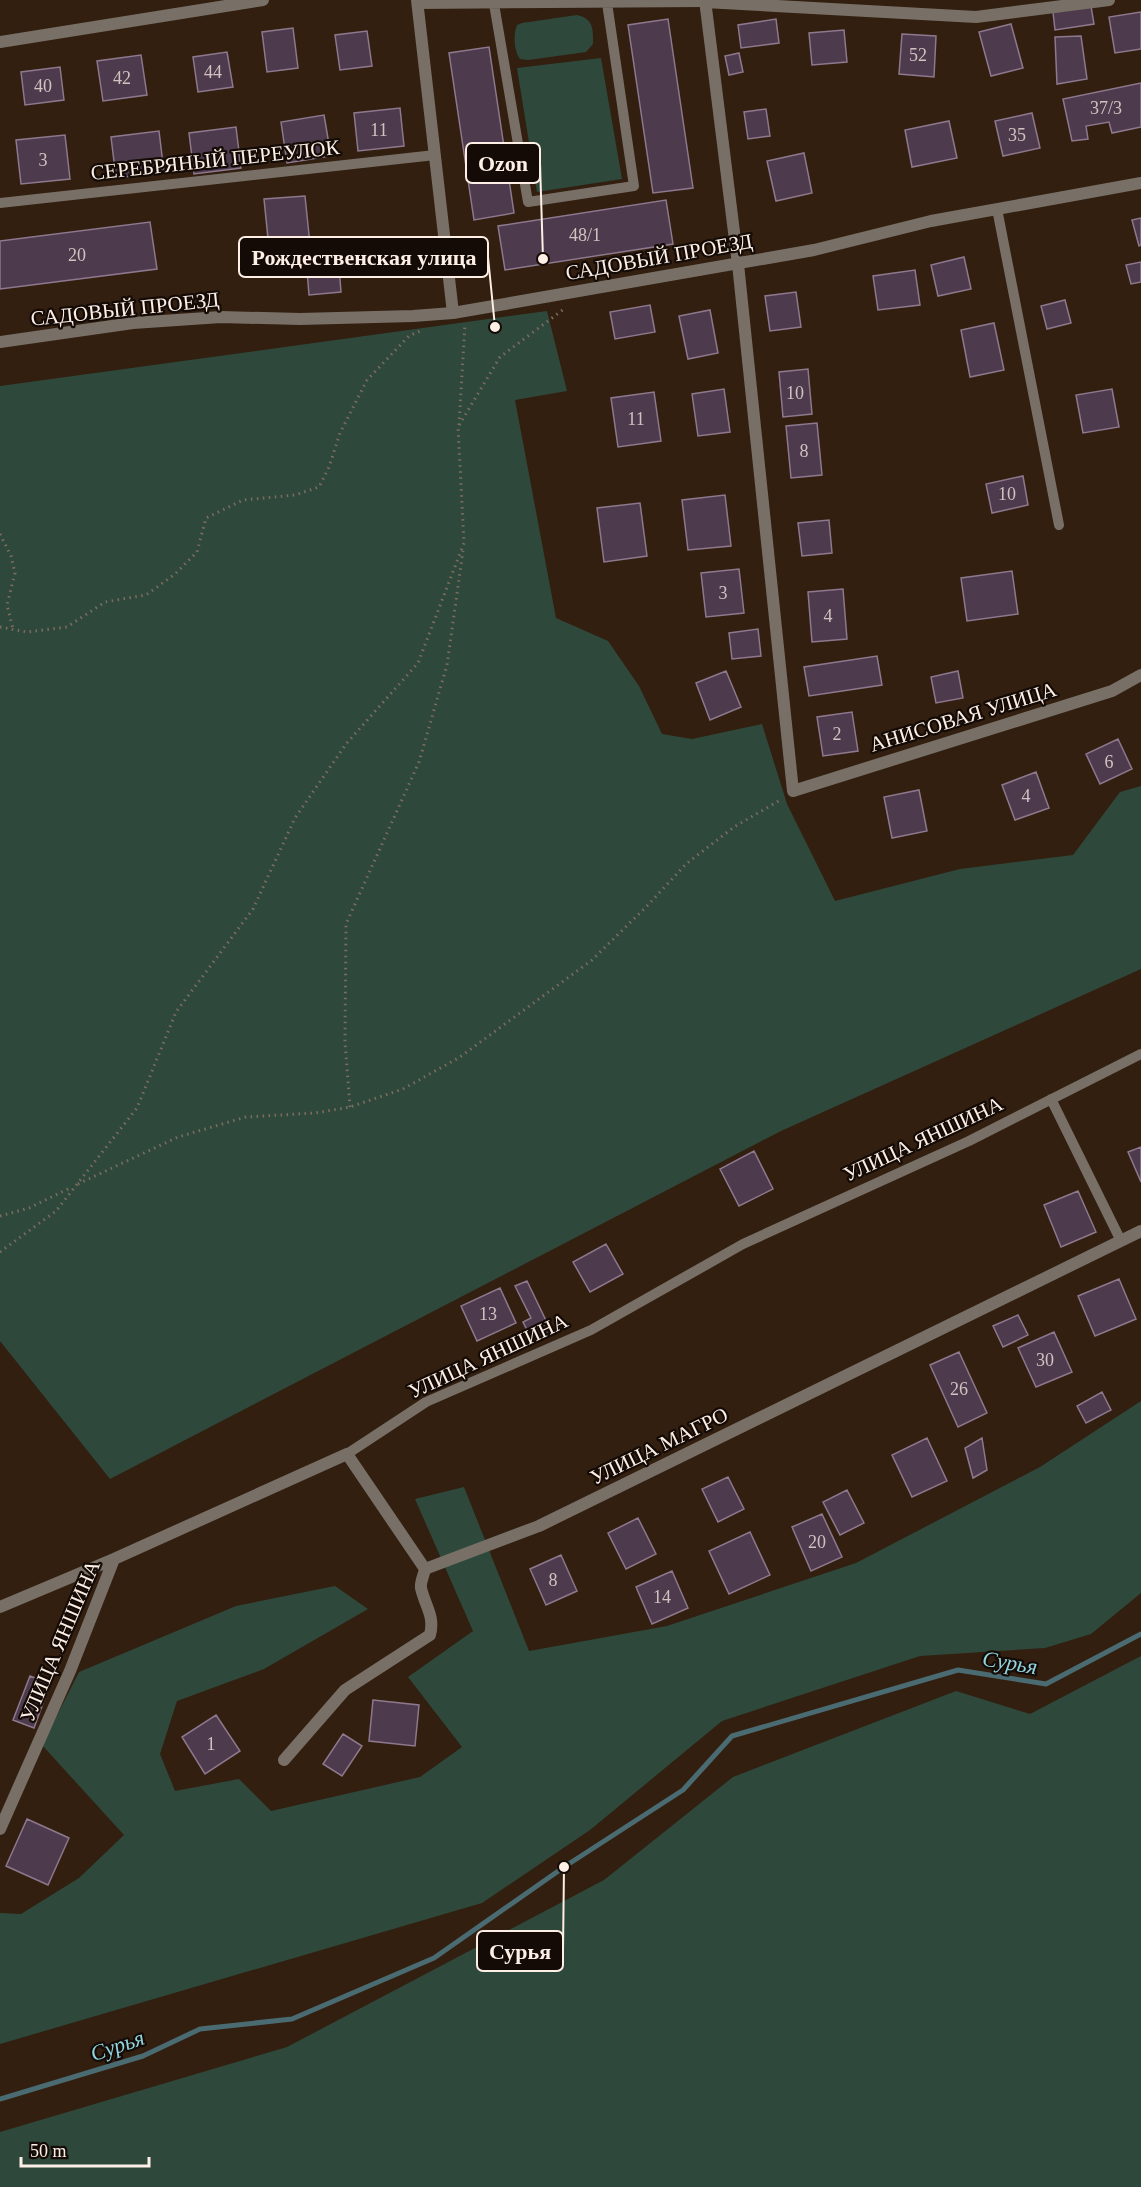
<svg xmlns="http://www.w3.org/2000/svg" width="1141" height="2187" font-family="'Times New Roman',serif">
	<rect width="100%" height="100%" fill="#321f10"/>
	<path fill="#2e493b" d="M577,15c17,4 16,14 16,29l-7,8 -58,8 -8,-1c-6,-8 -7,-24 -3,-34l5,-2z
		M601,58l21,121 -85,13 -20,-124z
		M547,311l20,80 -52,9 41,218 52,23 31,45 23,48 30,5 70,-15 25,80 48,97 125,-32 113,-14 47,-63 21,-6v183l-360,162 -671,348 -110,-138v-955z
		M1141,1401v192l-50,41 -46,14 -125,8 -198,65 -132,109 -108,73 -482,141v-131l21,1 58,-36 45,-43 -82,-90 37,-73 157,-66 99,-20 33,23 -104,60 -87,32 -17,53 15,37 64,-12 32,32 149,-34 42,-30 -54,-70 65,-46 -58,-132 49,-12 65,164 138,-25 189,-63 184,-96z
		M1141,1656v531h-1141v-55l287,-85 317,-167 129,-103 223,-86 74,23z"/>
	<g fill="none" stroke-linecap="round" stroke-linejoin="round">
		<path stroke="#496b71" stroke-width="5" d="M0,2099l143,-43 57,-27 92,-10 142,-61 130,-91 119,-77 49,-54 226,-66 88,14 95,-50"/>
	</g>
	<path fill="#4d3a4d" stroke="#8d788d" stroke-width="1.5" d="M1091,6l3,18 -39,6 -2,-18z
		M1141,12v37l-26,4 -6,-36z
		M668,19l25,169 -40,5 -25,-168z
		M776,19l3,24 -38,5 -3,-23z
		M1011,24l12,44 -32,8 -12,-44z
		M293,28l5,40 -31,4 -5,-40z
		M844,30l3,32 -35,3 -3,-32z
		M367,31l5,35 -32,4 -5,-35z
		M902,34l34,2 -2,41 -35,-3z
		M1081,36l6,43 -30,5 -2,-47z
		M489,47l25,166 -40,7 -25,-167z
		M227,52l6,35 -35,5 -5,-35z
		M739,53l4,19 -14,3 -4,-19z
		M141,55l6,40 -44,6 -6,-40z
		M60,67l4,33 -39,5 -4,-33z
		M1141,83v44l-29,6 -3,-11 -23,4 2,13 -16,2 -9,-42z
		M400,108l4,38 -46,5 -4,-38z
		M766,109l4,27 -22,3 -4,-27z
		M1032,113l8,35 -37,8 -8,-35z
		M324,115l7,41 -44,7 -6,-41z
		M949,121l8,37 -45,9 -7,-37z
		M236,127l5,41 -47,6 -5,-41z
		M159,131l5,41 -48,6 -5,-41z
		M65,135l5,44 -49,5 -5,-44z
		M804,153l8,40 -36,8 -9,-40z
		M305,196l6,58 -41,4 -6,-59z
		M666,200l7,44 -168,26 -7,-44z
		M1141,218v27l-2,1 -7,-26z
		M150,222l7,47 -157,20v-48z
		M964,257l7,32 -33,7 -7,-31z
		M1141,262v20l-10,2 -5,-19z
		M339,267l2,25 -32,3 -2,-25z
		M915,270l5,35 -42,5 -5,-34z
		M796,292l5,35 -31,4 -5,-35z
		M1065,300l6,23 -24,6 -6,-23z
		M650,305l5,27 -40,7 -5,-27z
		M710,310l8,43 -30,6 -9,-43z
		M994,323l10,47 -34,7 -9,-47z
		M808,369l4,45 -29,3 -4,-45z
		M724,389l6,43 -32,4 -6,-42z
		M1112,389l7,38 -36,6 -7,-38z
		M654,392l7,49 -43,6 -7,-49z
		M817,423l5,52 -31,3 -5,-52z
		M1023,476l5,29 -36,8 -6,-29z
		M725,495l6,51 -43,4 -6,-50z
		M640,503l7,53 -43,6 -7,-54z
		M829,520l3,33 -30,3 -4,-33z
		M739,569l5,44 -38,4 -5,-44z
		M1012,571l6,43 -51,7 -6,-43z
		M843,589l4,50 -35,3 -4,-50z
		M758,629l3,27 -29,3 -3,-26z
		M877,656l5,29 -73,11 -5,-29z
		M726,671l15,36 -31,13 -14,-37z
		M958,671l5,27 -27,5 -5,-26z
		M852,712l6,39 -35,5 -6,-39z
		M1118,739l14,30 -32,15 -14,-30z
		M1036,772l13,36 -34,12 -13,-35z
		M919,790l8,41 -35,7 -8,-41z
		M1141,1147v35l-13,-30z
		M754,1151l19,38 -34,17 -19,-37z
		M1078,1191l18,41 -35,15 -17,-42z
		M606,1244l17,30 -33,18 -17,-30z
		M1119,1279l17,40 -41,17 -17,-40z
		M527,1281l25,52 -19,9 -10,-20 8,-4 -16,-32z
		M500,1288l16,35 -39,18 -16,-35z
		M1018,1315l10,20 -25,12 -10,-21z
		M1054,1332l18,40 -36,15 -18,-39z
		M959,1352l28,61 -29,14 -28,-62z
		M1102,1392l9,18 -25,13 -9,-17z
		M927,1438l20,43 -35,16 -20,-42z
		M982,1438l5,32 -14,8 -8,-30z
		M728,1477l16,32 -26,13 -16,-33z
		M847,1490l17,33 -24,12 -17,-33z
		M822,1514l20,43 -31,14 -19,-44z
		M638,1518l18,36 -30,15 -18,-36z
		M750,1532l20,43 -41,19 -20,-43z
		M561,1555l16,36 -31,14 -16,-36z
		M672,1571l16,37 -36,16 -16,-37z
		M30,1676l20,8 -16,44 -21,-8z
		M373,1700l46,5 -4,41 -46,-5z
		M216,1715l24,36 -35,23 -23,-37z
		M343,1734l19,12 -20,30 -19,-12z
		M27,1819l42,19 -21,47 -42,-19z"/>
	<g fill="none" stroke-linecap="round" stroke-linejoin="round">
		<path stroke="#7d6c60" stroke-width="3" stroke-dasharray="1.5 4.5" stroke-linecap="butt" d="M459,425l6,-101
			M0,534l11,22 4,17 -8,32 6,24
			M0,627l27,5 40,-5 38,-25 41,-7 29,-21 22,-22 9,-34 37,-18 52,-5 24,-8 10,-20 11,-34 27,-53 42,-44 11,-5
			M350,1107l-5,-65 1,-118 73,-162 28,-97 16,-114
			M78,1184l100,-47 68,-20 69,-4 35,-6 53,-18 57,-32 132,-97 55,-54 39,-42 48,-37 48,-28
			M0,1216l29,-8 43,-21
			M0,1252l56,-41 81,-103 39,-96 77,-103 42,-91 51,-74 72,-81 46,-120 -6,-116 42,-70 64,-48"/>
		<path stroke="#787066" stroke-width="10" d="M417,4l288,-2
			M494,4l34,198 106,-16 -27,-183
			M0,203l435,-48
			M997,209l62,316
			M1051,1099l70,142
			M347,1454l79,-52 165,-72 152,-86 226,-103 172,-87"/>
		<path stroke="#787066" stroke-width="12" d="M417,0l36,313
			M705,0l33,264 55,527 319,-100 29,-16
			M705,2l271,15 133,-17
			M0,42l263,-42
			M0,342l133,-19 88,-6 79,2 113,-3 40,-3 361,-63 117,-29 210,-38
			M0,1607l114,-48
			M284,1760l61,-70 85,-55c5,-19 -5,-29 -9,-47 -1,-6 3,-13 4,-19l114,-43 602,-295
			M0,1829l70,-158 44,-112 233,-105 78,115"/>
	</g>
	<g text-anchor="middle" stroke-width="4.5" stroke-linejoin="round" paint-order="stroke">
		<g font-size="18" fill="#d1c2c0">
			<text x="918" y="61">52</text>
			<text x="213" y="78">44</text>
			<text x="122" y="84">42</text>
			<text x="43" y="92">40</text>
			<text x="1106" y="114">37/3</text>
			<text x="379" y="136">11</text>
			<text x="1017" y="141">35</text>
			<text x="43" y="166">3</text>
			<text x="585" y="241">48/1</text>
			<text x="77" y="261">20</text>
			<text x="795" y="399">10</text>
			<text x="636" y="425">11</text>
			<text x="804" y="457">8</text>
			<text x="1007" y="500">10</text>
			<text x="723" y="599">3</text>
			<text x="828" y="622">4</text>
			<text x="837" y="740">2</text>
			<text x="1109" y="768">6</text>
			<text x="1026" y="802">4</text>
			<text x="488" y="1320">13</text>
			<text x="1045" y="1366">30</text>
			<text x="959" y="1395">26</text>
			<text x="817" y="1548">20</text>
			<text x="553" y="1586">8</text>
			<text x="662" y="1603">14</text>
			<text x="211" y="1750">1</text>
		</g>
		<g font-size="21" fill="#fdefe6" stroke="#140b06">
			<text transform="translate(215 160) rotate(-6)" y="7">СЕРЕБРЯНЫЙ ПЕРЕУЛОК</text>
			<text transform="translate(659 257) rotate(-10)" y="7">САДОВЫЙ ПРОЕЗД</text>
			<text transform="translate(125 309) rotate(-6)" y="7">САДОВЫЙ ПРОЕЗД</text>
			<text transform="translate(963 717) rotate(-17)" y="7">АНИСОВАЯ УЛИЦА</text>
			<text transform="translate(923 1139) rotate(-25)" y="7">УЛИЦА ЯНШИНА</text>
			<text transform="translate(488 1356) rotate(-25)" y="7">УЛИЦА ЯНШИНА</text>
			<text transform="translate(659 1446) rotate(-26)" y="7">УЛИЦА МАГРО</text>
			<text transform="translate(60 1641) rotate(-67)" y="7">УЛИЦА ЯНШИНА</text>
		</g>
		<g font-size="22" font-style="italic" fill="#91d5e0" stroke="#140b06">
			<text transform="translate(1010 1662) rotate(9)" y="8">Сурья</text>
			<text transform="translate(117 2045) rotate(-19)" y="8">Сурья</text>
		</g>
	</g>
	<path fill="none" stroke="#fdefe6" stroke-width="2" d="M543 259L540 163M495 327L488 257M564 1867L563 1951"/>
	<g fill="#fdefe6" stroke="#140b06" stroke-width="2">
		<circle cx="543" cy="259" r="6"/>
		<circle cx="495" cy="327" r="6"/>
		<circle cx="564" cy="1867" r="6"/>
	</g>
	<g fill="#140b06" stroke="#fdefe6" stroke-width="2">
		<rect x="466" y="143" width="74" height="40" rx="6"/>
		<rect x="239" y="237" width="249" height="40" rx="6"/>
		<rect x="477" y="1931" width="86" height="40" rx="6"/>
	</g>
	<g font-size="22" text-anchor="middle" font-weight="bold" fill="#fdefe6">
		<text x="503" y="171">Ozon</text>
		<text x="364" y="265">Рождественская улица</text>
		<text x="520" y="1959">Сурья</text>
	</g>
	<path d="M21 2157v9h128v-9" fill="none" stroke="#fdefe6" stroke-width="3"/>
	<text x="30" y="2157" font-size="18" fill="#fdefe6" stroke="#140b06" stroke-width="4.5" paint-order="stroke">50 m</text>
</svg>
